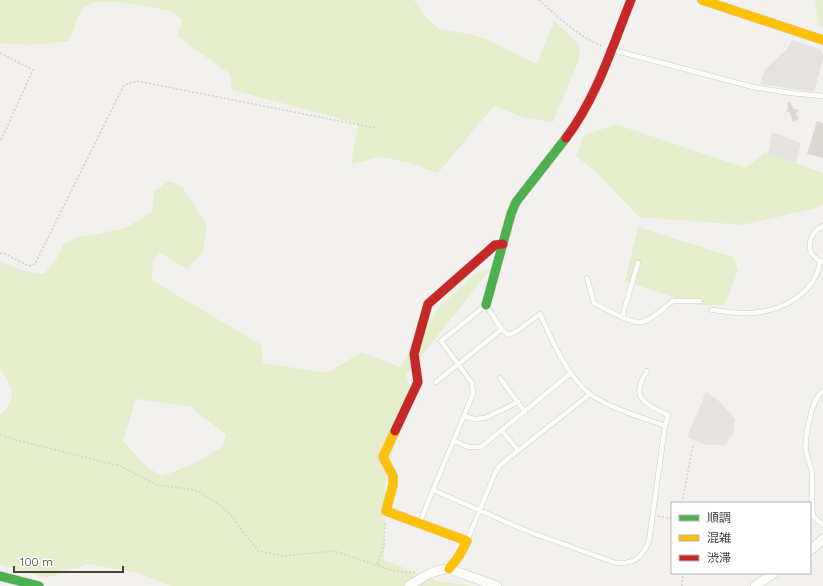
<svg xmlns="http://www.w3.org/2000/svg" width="823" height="586" font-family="Quicksand,'Noto Sans JP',sans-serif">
	<rect width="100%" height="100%" fill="#f3f1ee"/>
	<path fill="#e4eecd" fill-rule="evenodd" d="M0,0h414l14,19 12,10 29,5 19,6 49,24 17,-43 26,24 -1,15 -26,62 -29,-4 -30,-12 -56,67 -30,-11 -27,-5 -30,7 7,-39 -35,-11 -91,-24 -2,-16 -53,-38 6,-17 -15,-9 -51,-8h-25l-11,8 -12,31 -39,4 -30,-2z
		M818,0h5v28l-4,-2 -4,-23z
		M616,124l130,44 19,-16 58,21v31l-7,4 -74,17 -103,-8 -43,-45 -20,-16 8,-21z
		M168,181l14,5 25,39 -4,27 -16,17 -27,-16 -7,7 -1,20 109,65 2,18 64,10 35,-21 38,15 40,-61 35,-32 16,-5 -85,106 3,10 -24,97 -1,78 53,21 37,5h-303l-34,-13 -49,-9 -42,14 -46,-13v-150c19,-19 12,-27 0,-47v-106l25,9 19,3 13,-16 6,-14 13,-6 50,-10 26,-16 2,-20zM136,399l55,8 35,28 -4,12 -29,17 -31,12 -15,-9 -24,-26z
		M638,227l95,30 5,13 -13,35h-28l-72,-24z"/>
	<path fill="#e5e2df" d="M792,40l28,9 3,6v5l-9,32 -54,-8 5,-14 22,-21z
		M772,132l29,11 -5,20 -28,-9z
		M706,392l13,9 16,18 -2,15 -7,10 -2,1h-18l-19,-8z"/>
	<path fill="#dcd8d4" d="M790,102l4,7 5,1 -3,4 3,5 -6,3 -3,-9 -4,-2 2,-3 -1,-5z
		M817,121l6,2v35l-16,-4z"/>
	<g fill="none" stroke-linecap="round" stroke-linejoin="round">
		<g stroke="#cfccc8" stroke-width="5.5">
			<path id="lane" d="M613,50l140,37 38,6 31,3
				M823,226c-16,7 -19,30 0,36
				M587,278l7,25c9,5 39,22 48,19 12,-3 21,-14 31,-21h27
				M712,310c13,1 27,4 40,3 26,-2 55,-15 65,-40 2,-4 2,-8 3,-12
				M622,317l16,-54
				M647,371c-18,28 -2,32 21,44l-3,11 -16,115c-7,17 -15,23 -33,22l-89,-32 -94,-41 40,-96 -1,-11 -31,-42 45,-36c6,8 14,26 23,30l8,-4 23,-17c12,26 23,54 44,75 17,17 58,28 81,37
				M500,378l25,34
				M436,382l66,-53
				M823,391c-11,6 -19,48 -17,61 2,8 6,14 6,24 1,13 -1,27 1,40l10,9
				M464,416l10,3 11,-1 33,-16
				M502,431l16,19
				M454,441l14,6h13l90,-74
				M420,522l13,-32
				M467,541l28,-68 5,-8 90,-71"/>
		</g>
		<g stroke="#cfccc8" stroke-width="10">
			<path id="street" d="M810,550l3,-2 10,-9
				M409,586c12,-8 25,-17 40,-17l48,17
				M755,586l19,-13"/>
		</g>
		<g stroke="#d3cec4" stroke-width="10">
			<path id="fast" d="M486,305l25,-91 5,-12 50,-64
				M0,576l39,10"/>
		</g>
		<g stroke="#d3cec4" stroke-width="10">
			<path id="slow" d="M702,0l121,40
				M395,431l-12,26 10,19v9l-7,26 81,30 -8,15 -10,13"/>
		</g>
		<g stroke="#d3cec4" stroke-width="10">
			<path id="jam" d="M566,138c31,-41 46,-91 65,-138
				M395,431l23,-49 -4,-28 14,-50 67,-59 8,-1"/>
		</g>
		<path stroke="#d3d1cc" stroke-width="1.5" stroke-dasharray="2 2" stroke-linecap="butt" d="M539,0c19,17 39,36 63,46
			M0,53l33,17 -33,72
			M0,253l5,1 24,12 6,-2 89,-179 13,-4 238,47
			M0,435l20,6 100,25 37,19 39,5 24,15 12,11 10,15 17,20 24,5 51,-5 60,20 15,2 8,-2
			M682,503l11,-58
			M658,516l14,3
			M377,564l7,-17 1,-26
			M682,586l1,-13"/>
		<use href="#lane" stroke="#fdfdfc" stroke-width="4.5"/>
		<use href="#street" stroke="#fdfdfc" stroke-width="9"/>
		<use href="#fast" stroke="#4caf50" stroke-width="9"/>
		<use href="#slow" stroke="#ffc107" stroke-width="9"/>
		<use href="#jam" stroke="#c62828" stroke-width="9"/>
	</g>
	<rect x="671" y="502" width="140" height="72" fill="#ffffff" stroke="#b7b3af"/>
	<rect x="679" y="515" width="20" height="6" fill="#4caf50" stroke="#b7b3af"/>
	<text x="707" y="522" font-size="12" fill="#4b4238">順調</text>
	<rect x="679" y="535" width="20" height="6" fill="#ffc107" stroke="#b7b3af"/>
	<text x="707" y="542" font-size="12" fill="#4b4238">混雑</text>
	<rect x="679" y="555" width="20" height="6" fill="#c62828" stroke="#b7b3af"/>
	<text x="707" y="562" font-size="12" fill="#4b4238">渋滞</text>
	<path d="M14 566v6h109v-6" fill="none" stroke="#4b4238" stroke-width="2"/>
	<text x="20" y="566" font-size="12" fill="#4b4238" stroke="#ffffff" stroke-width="3" paint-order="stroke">100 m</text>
</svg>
